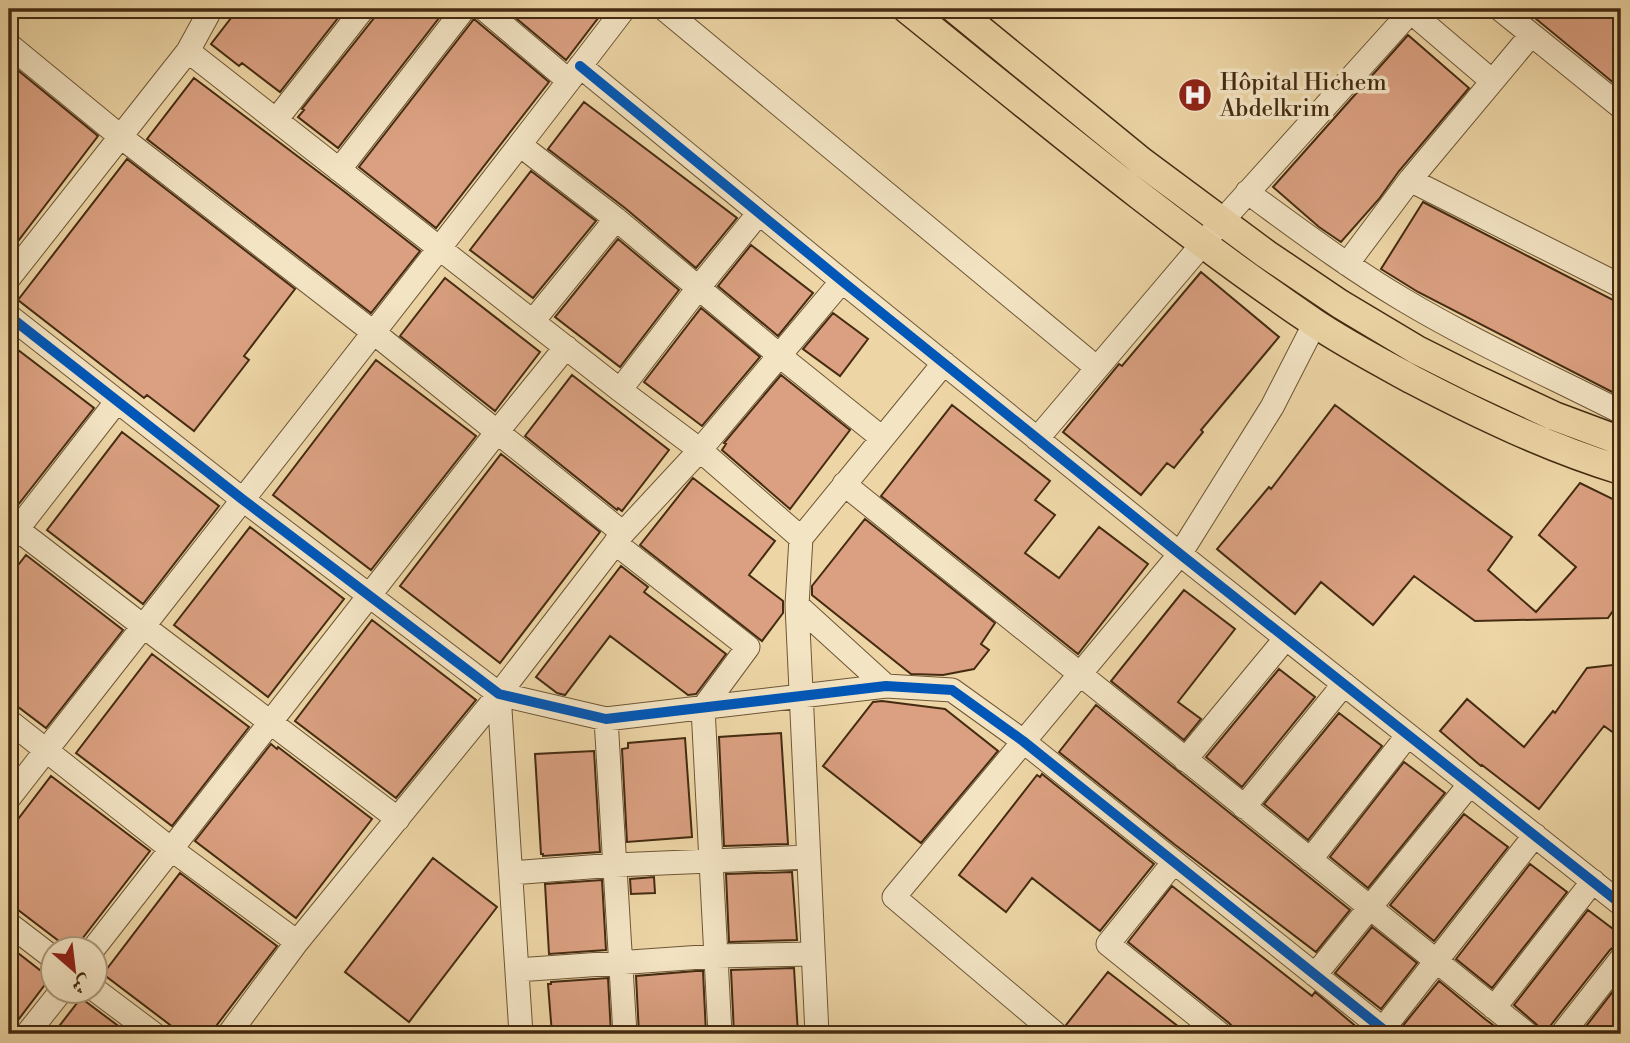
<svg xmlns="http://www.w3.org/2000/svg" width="1630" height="1043" font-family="'Libre Bodoni',Amiri,serif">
	<rect width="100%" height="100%" fill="#edd5a5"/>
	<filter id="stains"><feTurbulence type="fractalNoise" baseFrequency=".00286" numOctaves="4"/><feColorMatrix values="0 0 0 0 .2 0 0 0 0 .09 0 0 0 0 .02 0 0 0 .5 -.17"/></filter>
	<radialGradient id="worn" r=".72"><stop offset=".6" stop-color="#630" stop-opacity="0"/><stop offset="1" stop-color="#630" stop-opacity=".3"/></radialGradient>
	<path fill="#daa081" stroke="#442b11" stroke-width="2" d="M238,9h107l-65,83 -38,-29 -3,3 -28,-22z
		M377,9h69l-108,139 -40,-31 6,-7 -2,-1 72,-91z
		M505,9h100l-39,51z
		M1524,9h97v80z
		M474,19l75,63 -113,146 -77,-61z
		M1408,35l61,53 -70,83 -20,28 -38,43 -22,-15 -46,-40z
		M9,63l89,73 -89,117z
		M194,78l147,111 79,62 -49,62 -224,-174z
		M584,102l153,116 -41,50 -71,-60 -77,-59z
		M127,159l168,130 -51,67 5,4 -55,71 -47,-36 -3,3 -126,-98z
		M531,171l65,50 -63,77 -63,-48z
		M1423,202l198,102v81l-5,9 -198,-102 -37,-23z
		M618,239l61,51 -59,77 -65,-50z
		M751,245l62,48 -35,43 -60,-50z
		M1201,272l78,65 -78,93 2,2 -29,36 -7,-5 -26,32 -78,-63 56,-68 3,2z
		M445,278l95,74 -45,59 -95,-75z
		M701,308l59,49 -58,69 -58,-44z
		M833,313l35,26 -28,37 -37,-27z
		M9,343l85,65 -80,102 -5,-1z
		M376,360l100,76 -105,134 -98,-75z
		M572,375l97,75 -47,61 -4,-3 -1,2 -92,-74z
		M781,375l69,55 -60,79 -68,-59 4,-6 -2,-1z
		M952,405l98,76 -15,19 20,15 -30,38 34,25 40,-51 49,37 -70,90 -197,-158z
		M1335,405l177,132 -24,33 48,42 40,-45 -37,-32 41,-52 41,20v96l-13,19 -133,3 -61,-45 -41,49 -52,-43 -26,32 -78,-65 52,-62 2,2z
		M122,432l97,74 -76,98 -96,-74z
		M501,454l99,78 -100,131 -100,-77z
		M693,478l82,63 -26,34 34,26v12l-21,28 -122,-96z
		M865,519l130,104 -14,21 8,6 -15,19 -31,6 -32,-1 -99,-79v-9z
		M250,527l94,72 -76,98 -94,-72z
		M26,555l97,75 -77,98 -37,-28v-123z
		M621,566l27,21 -4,5 82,62 -30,40 -8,1 -78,-59 -45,59 -8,-2 -21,-16z
		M1184,590l51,39 -57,73 23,17 -17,21 -73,-59z
		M372,620l104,80 -80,98 -101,-77z
		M152,654l97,73 -77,99 -96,-73z
		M1621,664v74l-17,-12 -65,83 -57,-44 -1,1 -41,-35 27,-32 57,48 29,-36 2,2 32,-45z
		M1279,669l36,28 -73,90 -36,-30z
		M882,701l63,8 53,42 -77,92 -98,-77 50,-64z
		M1096,705l254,205 -34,42 -142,-108 -115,-92z
		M1339,713l43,33 -74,94 -44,-36z
		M781,733l7,111 -64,2 -5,-109z
		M685,738l7,99 -65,5 -5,-93 6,-1v-5z
		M271,744l6,5 1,-2 94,72 -76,99 -101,-77z
		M594,751l6,101 -57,4v-2h-2l-6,-100z
		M1404,762l41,31 -77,95 -38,-31z
		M1042,774l112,90 -54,67 -68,-53 -26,34 -47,-37 78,-100 3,2z
		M51,776l99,75 -75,97h-7l-59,-45v-72z
		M1464,814l44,33 -74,94 -44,-36z
		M433,858l64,49 -88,115 -64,-50z
		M1530,864l37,28 -75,96 -36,-29z
		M792,872l5,68 -68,2 -3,-68z
		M180,873l97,73 -67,88h-28l-79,-60z
		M654,877l1,16 -24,1 -1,-15z
		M602,880l4,70 -57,4 -4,-70z
		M1172,886l140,110 3,-4 50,42h-125l-11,-11 -101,-81z
		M1588,910l33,25v10l-6,1 -5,4 -59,75 -3,9h-7l-1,-6 -4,-4 -22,-19z
		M1372,927l45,36 -36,46 -46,-36z
		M9,946l41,32 -41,54z
		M794,968l4,66h-64l-3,-64z
		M696,971h7l3,63h-67l-3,-58z
		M1108,972l80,62h-116l-6,-9z
		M608,978l3,56h-59l-4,-50h3v-2z
		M1439,981l46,38 20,15h-102l-2,-6z
		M1621,981v53h-41z
		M81,998l48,36h-76z"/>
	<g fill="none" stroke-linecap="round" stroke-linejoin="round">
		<g stroke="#6e5636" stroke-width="25">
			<path id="minor" d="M484,9l85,72
				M664,9l433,359
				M1500,9l121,98
				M1411,12l81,69
				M9,45l112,92 252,195 250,201
				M188,51l432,339 80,60 101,88
				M580,66l262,215 338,273 441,350
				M276,120l87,-111
				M520,145l96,74 164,137 102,82
				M339,170l125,-161
				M1410,180l211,106
				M1247,192c51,37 101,75 155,107 70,42 146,76 219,113
				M1347,264l63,-84 121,-145
				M9,278l179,-227 23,-42
				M9,316l233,183 257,195 107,25 280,-33 66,4 71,51 366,293
				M533,321l83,-102
				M620,390l79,-103 60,-74
				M1037,439l185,-218 191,-212
				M844,484l683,550
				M9,523l134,103 255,193
				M9,540l108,-139
				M615,543l133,104 -45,61 17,326
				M797,605l89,81
				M499,694l22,340
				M606,719l19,315
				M9,721l162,128 126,93
				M1185,760l101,-122
				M9,798c205,-263 413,-524 615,-789
				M1244,807l100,-123
				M1310,860l98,-125
				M1174,862l-66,82 112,90
				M511,873l104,-8 193,-8
				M9,924l43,33
				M94,948l403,-516 69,-85
				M517,970l199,-14 97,-2
				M1315,975l155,-191
				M94,989l60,45
				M1494,1008l99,-127
				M27,1034l35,-44
				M229,1034l68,-92 202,-248 124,-161 77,-83 142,-169
				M817,1034l-20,-429 4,-67 143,-175
				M1056,1034l-162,-137 286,-343 92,-147 43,-84
				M1379,1034l156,-199
				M1562,1034l59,-75"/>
		</g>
		<g stroke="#442b11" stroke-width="31">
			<path id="major" d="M907,9c133,107 264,217 406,313 31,21 67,40 100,58 67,35 136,68 208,90
				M955,9l187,153 124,92 74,50 77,46 56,28 81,38 67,25"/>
		</g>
		<use href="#minor" stroke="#f3e4c4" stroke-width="23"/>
		<use href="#major" stroke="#edd5a5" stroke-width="28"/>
		<g stroke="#f3e4c4" stroke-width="15">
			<path id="cycleway" d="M580,66l262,215 338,273 441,350
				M9,316l233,183 257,195 107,25 280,-33 66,4 71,51 366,293"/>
		</g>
		<use href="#cycleway" stroke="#0057b8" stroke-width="10"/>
	</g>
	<defs>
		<g id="hospital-disc" transform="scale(1.75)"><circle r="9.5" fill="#8f2418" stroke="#f3e4c4"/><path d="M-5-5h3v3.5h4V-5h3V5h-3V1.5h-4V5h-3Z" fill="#fff"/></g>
	</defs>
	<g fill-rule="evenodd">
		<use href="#hospital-disc" x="1195" y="95"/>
	</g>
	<g text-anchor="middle" stroke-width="7" stroke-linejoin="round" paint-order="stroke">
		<g font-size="23" fill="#442b11" stroke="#f3e4c4" text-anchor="start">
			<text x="1220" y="90">Hôpital Hichem<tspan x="1220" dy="26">Abdelkrim</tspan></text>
		</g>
	</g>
	<rect width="1630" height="1043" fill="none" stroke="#edd5a5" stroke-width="35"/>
	<rect x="10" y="10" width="1609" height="1022" fill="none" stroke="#442b11" stroke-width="3.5"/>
	<rect x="18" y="18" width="1595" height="1008" fill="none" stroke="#442b11" stroke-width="2"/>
	<g transform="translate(74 970) rotate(152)"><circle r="33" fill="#f3e4c4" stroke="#ad9a7c" stroke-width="2"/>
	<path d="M0-5L12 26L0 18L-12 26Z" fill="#8f2418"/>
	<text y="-10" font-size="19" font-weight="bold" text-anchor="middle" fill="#442b11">ش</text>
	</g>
	<rect width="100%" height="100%" filter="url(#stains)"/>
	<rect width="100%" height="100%" fill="url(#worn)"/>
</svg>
